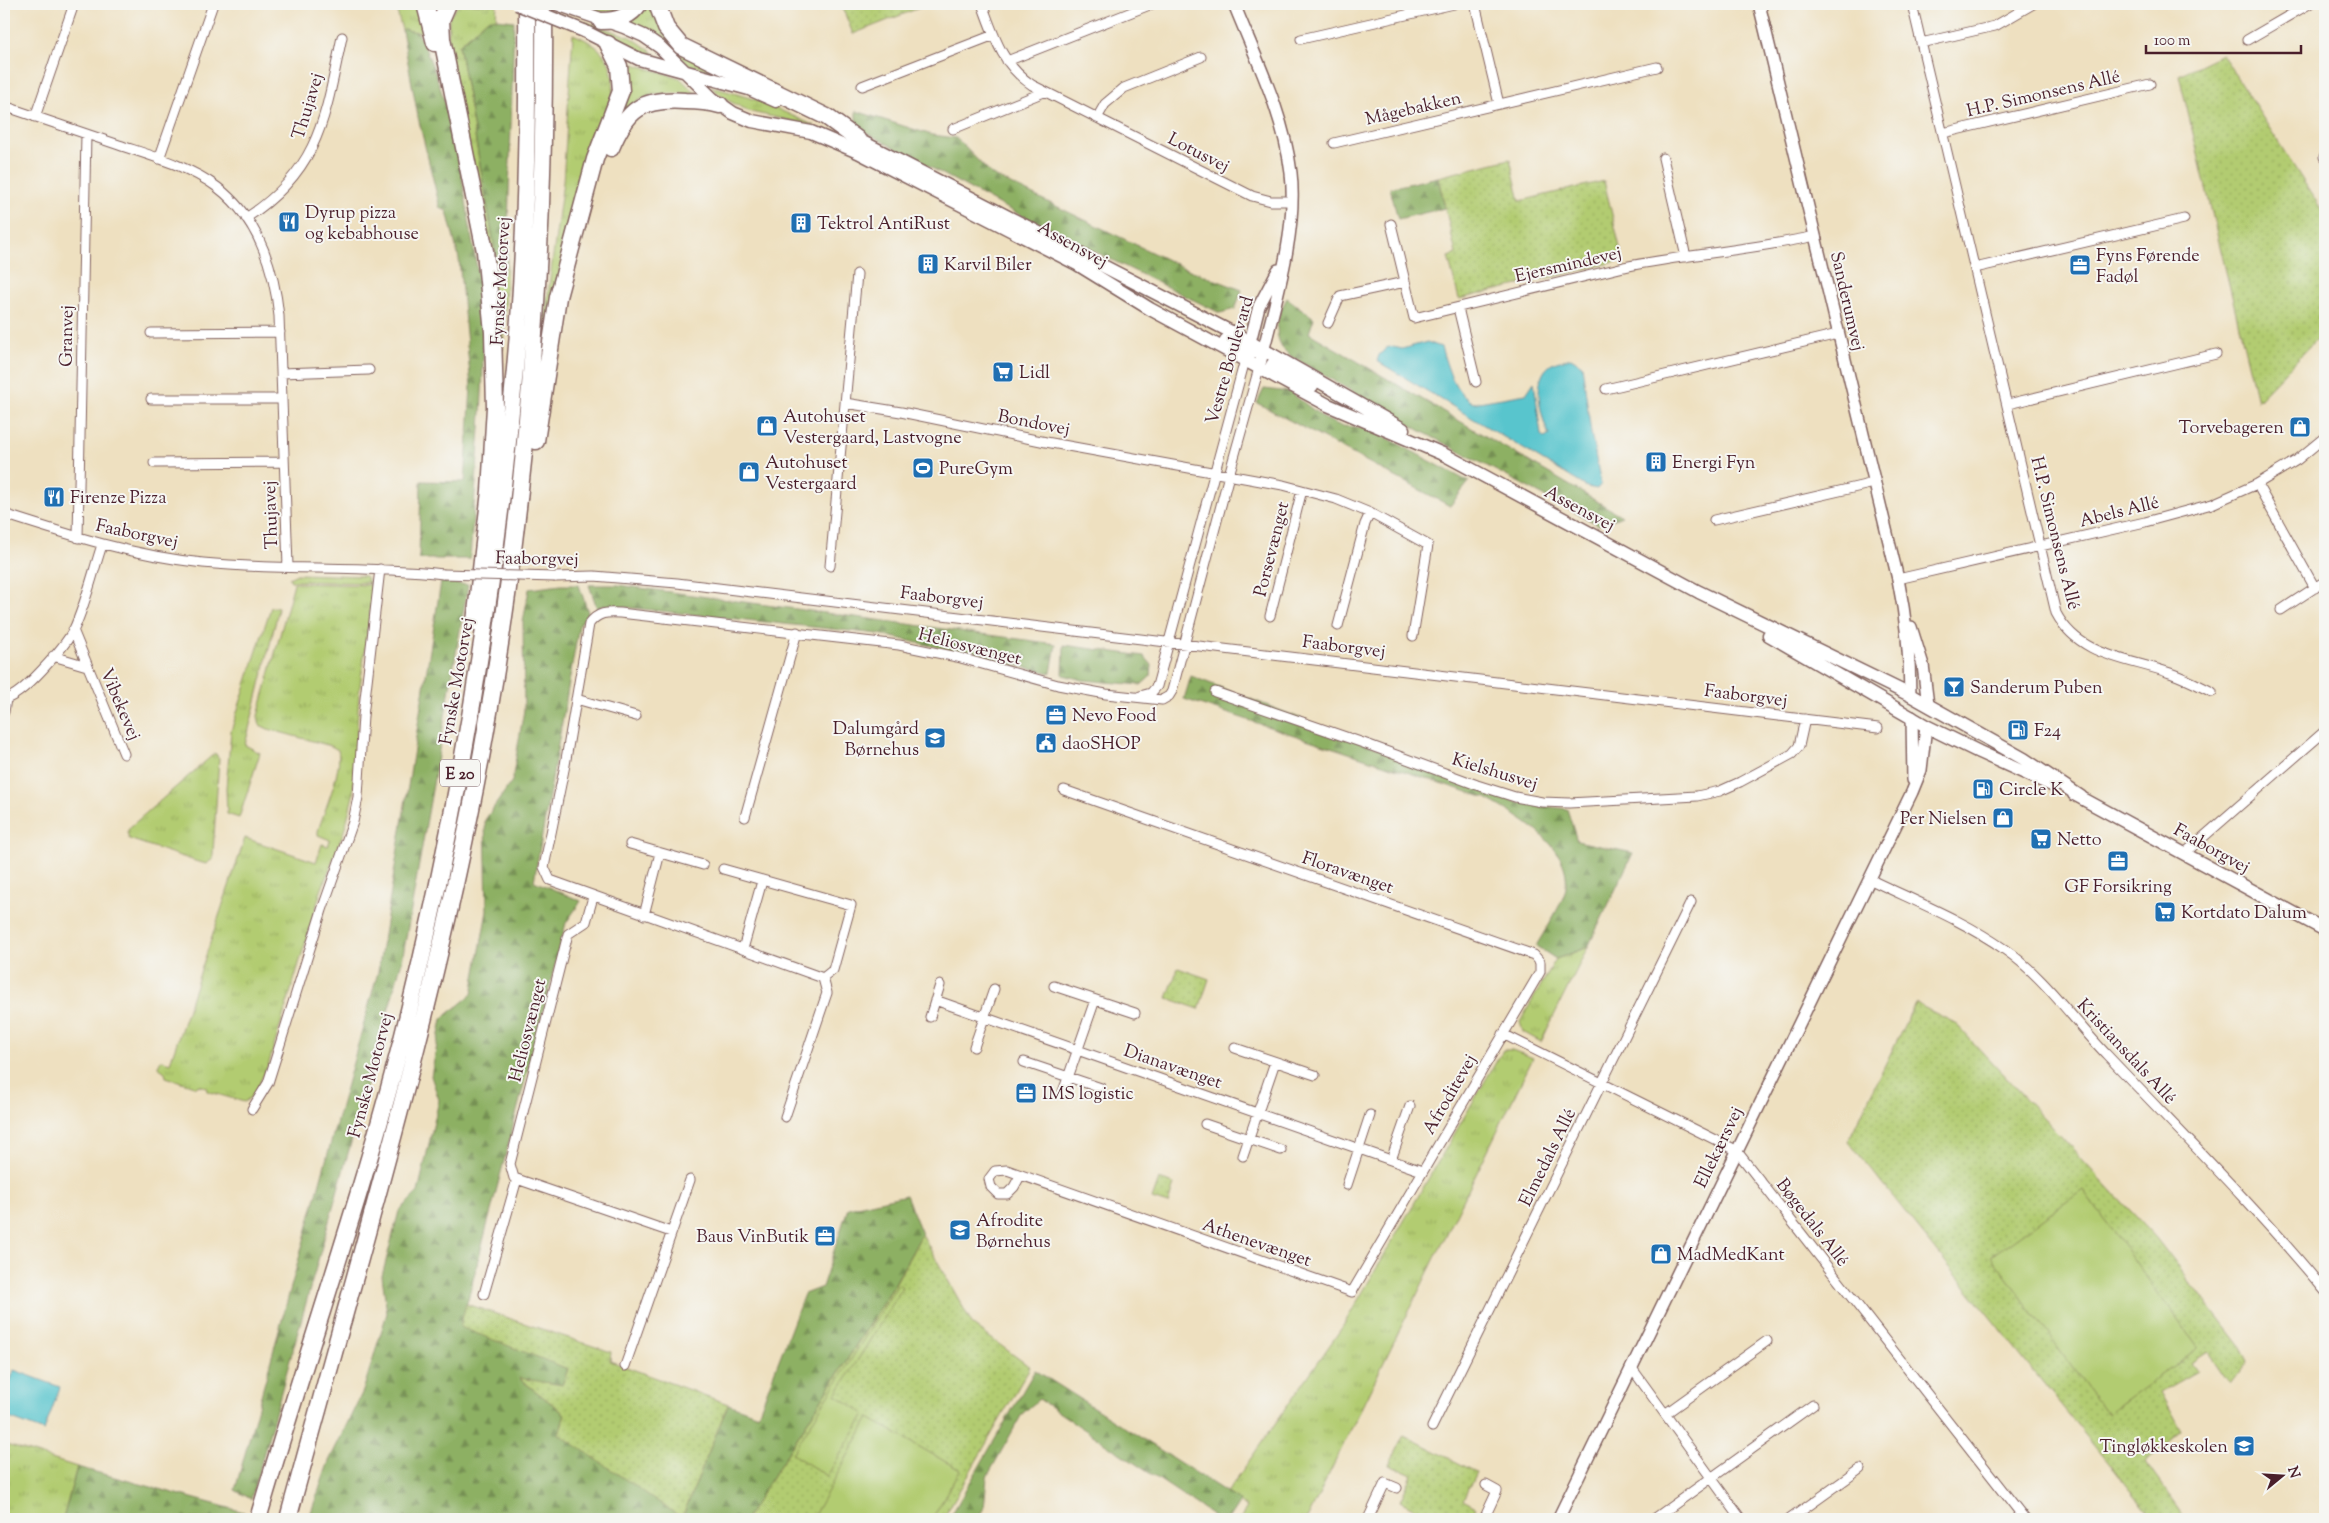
<svg xmlns="http://www.w3.org/2000/svg" width="2329" height="1523" font-family="'Sorts Mill Goudy',serif">
	<defs>
		<pattern id="grass-tufts" width="24" height="20" patternUnits="userSpaceOnUse" patternTransform="scale(1.25)"><rect width="24" height="20" fill="#b2cc71"/><path d="M3 7l-1-3M5 7V3M7 7l1-3M15 17l-1-3M17 17v-4M19 17l1-3" fill="none" stroke="#9baf62"/></pattern>
		<pattern id="forest-firs" width="22" height="20" patternUnits="userSpaceOnUse" patternTransform="scale(1.25)"><rect width="22" height="20" fill="#8db063"/><path d="M5 1l3.5 6h-7zM16 11l3.5 6h-7z" fill="#758f52"/></pattern>
		<pattern id="park-dots" width="8" height="8" patternUnits="userSpaceOnUse" patternTransform="scale(1.25)"><rect width="8" height="8" fill="#b2cc71"/><path d="M2 2h.1M6 6h.1" fill="none" stroke="#9baf62" stroke-width="1.8" stroke-linecap="round"/></pattern>
	</defs>
	<rect width="100%" height="100%" fill="#f6f6f2"/>
	<filter id="ink" filterUnits="userSpaceOnUse"><feTurbulence type="fractalNoise" baseFrequency=".02" numOctaves="2"/><feDisplacementMap in="SourceGraphic" scale="10" xChannelSelector="R" yChannelSelector="G"/><feConvolveMatrix kernelMatrix="1 2 1 2 8 2 1 2 1" color-interpolation-filters="sRGB"/></filter>
	<filter id="wash" filterUnits="userSpaceOnUse"><feTurbulence type="fractalNoise" baseFrequency=".0096" numOctaves="4" result="noise"/><feDisplacementMap in="SourceGraphic" scale="20" xChannelSelector="R" yChannelSelector="G"/><feGaussianBlur stdDeviation="1.12" result="paint"/><feColorMatrix in="noise" values="0 0 0 0 0 0 0 0 0 0 0 0 0 0 0 0 0 1.4 0 .05"/><feComposite in="paint" operator="in"/></filter>
	<g filter="url(#wash)">
		<rect width="100%" height="100%" fill="#eee0c0"/>
		<path fill="url(#grass-tufts)" stroke="#7e764e" d="M395,4h26l8,29 -27,-3z
			M459,4h38l-1,15h-7l-30,26 39,222 9,-4 -4,87 -4,-1 -51,-304 1,-28z
			M576,4h50c-18,13 -30,7 -50,0z
			M642,4h11l6,19 72,54 -43,-13 -31,-28 -31,-15z
			M586,22l45,15 27,19 -35,-11 -38,-21z
			M573,34c30,12 43,28 40,61l-65,225 -4,3 19,-141z
			M627,62l53,16 16,16c-32,-1 -49,-4 -74,19l8,-31z
			M710,86l50,15 55,25 -64,-14 -26,-13z
			M297,574l68,2 5,7 -79,-2 -2,-3z
			M294,583l77,2 1,12 -13,97 -6,102 -8,32 -24,63 -52,172 -15,32 -10,7 -37,-11 -1,-4 -8,-2 -1,2 -31,-10 -1,-5 -7,-5 3,-7 9,3 75,-225 71,24 6,-18 6,2 2,-6 -12,-5v-4c6,-20 25,-62 20,-81l-7,-4 -63,-17 -8,-4 -2,-9z
			M271,607l7,1 -2,12 -31,125 15,8 -21,65 -12,-4 -1,-26 5,-57z
			M215,753l4,5 -6,95v5l-6,6 -9,-2 -69,-23 -2,-7 3,-5z
			M1588,947l-47,95 -18,-10 -3,-10 36,-63z
			M1503,1050h9l21,8 -226,461h-67l7,-12 -21,-13 117,-168z
			M4,1444l73,23 -14,52h-59z"/>
		<path fill="url(#forest-firs)" stroke="#6c6847" d="M489,18l25,3 -7,242 -9,4 -39,-222z
			M404,29l14,4c31,62 43,132 53,201 5,29 11,60 12,90 2,78 -8,157 -13,235h-51l2,-78 44,1 6,-95 -12,-128 -12,-48 -7,-3 -22,-91 -16,-87z
			M856,111l76,24 24,3 36,37 192,93 58,22 -7,19 -15,4 -218,-107 -146,-79z
			M1438,177l7,31 -47,11 -8,-31z
			M1287,298l27,20 -5,15 313,183 -23,9 -180,-95 -130,-75c-18,-16 -13,-38 -2,-57z
			M1264,389l26,3 35,27 16,7 28,2 100,54 -19,24 -193,-103z
			M441,582l27,3 -66,376 -151,538 -16,-9 143,-518z
			M561,585h18l9,27 -9,14 -45,255 47,20 -15,22 -105,403 107,43 -6,16 -42,-6 45,35 117,104 46,-114 30,11 46,-121 18,-7 26,-79 58,-13 16,39 -28,51 -148,234h-421l-15,-4 19,-54 34,-70 24,-78 -5,-37 17,-65 19,-19 21,-92 -8,-24 11,-57 30,-25 15,-83 -2,-91 27,-39 12,-71 -1,-88 6,-33z
			M589,585h29l438,59 -5,29 -172,-39 -275,-29 -7,3z
			M1064,645l80,11 8,9 -1,11 -10,9 -58,-5 -20,-5z
			M1191,676l328,127 48,6 10,32 56,12 -45,94 -32,12 -20,-13c8,-14 25,-40 29,-54 11,-45 -48,-76 -79,-94l-302,-99z
			M1035,1370l205,131 -12,18h-10l-179,-120 -17,15 -35,63 -3,31 -7,11h-28z
			M77,1467l167,45 -2,7h-179z"/>
		<path fill="url(#park-dots)" stroke="#7e764e" d="M841,4h88l-76,30z
			M2222,54l103,161v116l-68,70 -78,-326z
			M1510,159l10,42 84,-20 19,79 -164,39 -11,-42 8,-3 -18,-77z
			M1178,968l31,11 -10,30 -32,-11z
			M1915,1003l40,20 201,215 85,110 7,13 -18,23 -22,-32 -17,11 6,8 -37,21 21,39 -36,31 41,57h-33l-305,-378z
			M1159,1179l15,5 -6,20 -16,-5z
			M922,1234l51,91 57,42 -87,152h-197l148,-233z
			M466,1304l145,48 -1,9 118,43 -46,114 -123,-84 6,-20 -46,-36 43,7 6,-16 -108,-42z
			M1404,1435l72,37 -13,28 13,7 -6,12h-44l2,-3 -28,-15 12,-26 -23,-10z"/>
		<path fill="#b2cc71" stroke="#7e764e" d="M2083,1190l115,158 -91,66 -116,-158z
			M898,1284l5,3 -67,108 29,19 -38,62 -35,-22z
			M869,1418l91,52 -28,49h-120z"/>
		<path fill="#58c5cd" stroke="#51727c" d="M1427,342l14,5c7,21 12,44 32,56l53,-9 8,-12 7,53 4,3 4,-3c-8,-18 -19,-58 3,-71 5,-3 13,-4 19,-6l11,7 9,68 10,51 -4,5 -10,-2 -210,-126 2,-6 10,-9 13,3z
			M14,1370l46,17 -16,44 -40,-15v-16z"/>
	</g>
	<g filter="url(#ink)">
		<g fill="none" stroke-linecap="round" stroke-linejoin="round">
			<g stroke="#83635f" stroke-width="11">
				<path id="minor" d="M982,4c12,32 20,61 50,81l220,111 19,5h20
					M1475,4l24,100
					M1912,4l144,609c23,44 72,45 114,60 15,5 28,12 42,19
					M1301,39l153,-35
					M2247,40l62,-36
					M1921,43l74,-17 38,-22
					M1007,61l145,-57
					M862,86l132,-51
					M4,106c38,13 77,26 115,39 33,11 70,21 98,42 41,31 57,81 62,129l9,250
					M35,117l39,-113
					M1097,118l8,-14 19,-16 77,-31
					M953,129l91,-37
					M1943,133l207,-49
					M1334,143l323,-76
					M2324,157l1,-1
					M1663,158l23,99
					M159,159l54,-155
					M246,218c74,-48 79,-101 96,-181
					M1391,224l23,94 210,-51c64,-13 128,-17 191,-31
					M1975,268l209,-49
					M1458,308l18,74
					M1328,323l12,-27 65,-14
					M151,333l129,-1
					M281,373l88,-3
					M1606,389l232,-55
					M151,399h131
					M845,403l56,9 145,30 237,43 53,14 34,14 58,32 -15,91
					M2008,404l208,-50
					M154,463l130,-1
					M2257,484l58,104
					M4,514c65,21 131,42 199,49 80,8 160,2 240,11
					M1714,520l160,-37
					M78,538l8,-404
					M830,566l27,-292
					M555,577l39,-1 83,7 1201,145
					M1898,579l247,-57 67,-18 45,-20 40,-24 28,-23
					M2281,610l44,-29
					M1270,616l32,-126
					M1338,626l27,-102 5,-11
					M73,630l51,124
					M53,656l34,10
					M1215,692l154,53 108,40 38,12 27,5 27,1 128,-7 23,-5 20,-9 52,-28 7,-8 6,-27
					M1140,696l11,-3 6,-7 88,-326
					M4,699c17,-1 62,-54 70,-70 12,-26 19,-57 28,-84
					M576,699l60,17
					M4,712l2,-13
					M745,817l52,-185
					M630,844l73,21
					M2185,853l140,-122
					M723,869l128,36 -18,65 -10,8
					M1869,879c45,22 94,41 135,70 40,27 69,71 103,106 73,77 150,153 218,236
					M593,897l-7,25 -18,12 -58,230 4,14 157,54
					M644,915l16,-62
					M743,949l19,-68
					M823,978l-273,-98 -6,-13 21,-102 24,-141c9,-12 18,-12 31,-11l279,32 58,12 101,28 48,9 56,6 7,-4 3,-5 57,-216 30,-107
					M1054,986l81,27
					M935,1000l487,171
					M930,1017l10,-32
					M1503,1034l233,116 289,369
					M974,1047l20,-58
					M1235,1048l80,27
					M1024,1062l77,26
					M1063,1092l32,-92
					M252,1109l16,-26 54,-173 31,-88 5,-25 5,-81 17,-147
					M785,1117l42,-124 -4,-15
					M1205,1124l76,26
					M1243,1156l32,-94
					M1391,1160l19,-54
					M1020,1176l-6,11 -7,7h-9l-7,-7 -2,-8 6,-8 12,-1 345,122 188,-320v-10l-6,-7 -470,-165
					M1347,1185l23,-70
					M484,1294l33,-115
					M625,1366l65,-186
					M1631,1367l110,152
					M1665,1414l102,-73
					M1432,1427l259,-525
					M1368,1519l17,-36 12,5
					M1484,1519l13,-28 -11,-6
					M1654,1519l159,-114
					M1790,1519l70,-50"/>
			</g>
			<g stroke="#83635f" stroke-width="14">
				<path id="tertiary" d="M1234,4c22,55 50,110 57,169 7,61 -18,136 -32,195
					M1759,4l139,575c8,39 12,77 12,116
					M1248,350l11,-44 19,-36
					M1911,627l12,38 5,40
					M1912,717l1,63
					M1558,1519l354,-727 9,-22 5,-44"/>
			</g>
			<g stroke="#83635f" stroke-width="15">
				<path id="secondary" d="M557,4l67,23 20,9 16,11 53,52 20,14 19,8 59,11 47,20 219,112 73,45 178,96 117,50 254,137 211,103 114,64 57,38
					M584,31l55,28 110,30 27,12
					M849,135l390,201 164,93
					M1226,340l26,13 12,-3
					M1272,365l40,21
					M1769,635l157,91 53,26 75,34
					M2074,794l251,136"/>
			</g>
			<g stroke="#83635f" stroke-width="19">
				<path id="motorway" d="M425,4l10,39
					M448,4l-7,16 1,19 43,212 8,81 2,75 -5,84 -15,131
					M657,4l9,24 15,18 146,71 30,22
					M601,21c15,0 29,-4 38,-17
					M611,148c16,-39 31,-50 74,-47 12,0 24,1 35,4
					M536,441l22,-144 37,-138 26,-68 -2,-25 -11,-22
					M258,1519c46,-159 102,-316 143,-476 56,-222 94,-447 114,-674 11,-121 13,-244 12,-365
					M288,1519c69,-254 146,-507 194,-767 45,-247 64,-497 62,-748"/>
			</g>
			<use href="#minor" stroke="#fff" stroke-width="9"/>
			<use href="#tertiary" stroke="#fff" stroke-width="11"/>
			<use href="#secondary" stroke="#fff" stroke-width="12"/>
			<use href="#motorway" stroke="#fff" stroke-width="16"/>
			<g stroke="#83635f" stroke-width="11" stroke-linecap="butt">
				<path id="minor-bridge" d="M443,574l112,3"/>
			</g>
			<g stroke="#83635f" stroke-width="15" stroke-linecap="butt">
				<path id="secondary-bridge" d="M517,4l67,27"/>
			</g>
			<use href="#minor-bridge" stroke="#fff" stroke-width="9"/>
			<use href="#secondary-bridge" stroke="#fff" stroke-width="12"/>
		</g>
	</g>
	<defs>
		<g id="restaurant-square" transform="scale(1.125)"><rect x="-9" y="-9" width="18" height="18" rx="4" fill="#1f6fb2" stroke="#f6f6f2"/><path d="M-5-6h1v4h1v-4h1v4h1v-4h1v5L-1.5 .5V6h-2V.5L-5-1ZM5-6V6H3V1.5H1.5Q1.5-4 5-6Z" fill="#fff"/></g>
		<g id="building-square" transform="scale(1.125)"><rect x="-9" y="-9" width="18" height="18" rx="4" fill="#1f6fb2" stroke="#f6f6f2"/><path d="M-4-6H4V6H1V3H-1V6H-4ZM-2.5-4.3h1.7v1.8h-1.7ZM.8-4.3h1.7v1.8H.8ZM-2.5-1h1.7V.8h-1.7ZM.8-1h1.7V.8H.8Z" fill="#fff"/></g>
		<g id="office-square" transform="scale(1.125)"><rect x="-9" y="-9" width="18" height="18" rx="4" fill="#1f6fb2" stroke="#f6f6f2"/><path d="M-6-3h4V-5.5h4V-3h4V5H-6ZM-1-4.5V-3h2v-1.5ZM-6 0V1H6V0Z" fill="#fff"/></g>
		<g id="supermarket-square" transform="scale(1.125)"><rect x="-9" y="-9" width="18" height="18" rx="4" fill="#1f6fb2" stroke="#f6f6f2"/><path d="M-6-5.5h2.5l.6 2H6L4.5 2H-2.5L-4.4-4H-6ZM-1.5 3.2a1.3 1.3 0 1 0 .1 0ZM3 3.2a1.3 1.3 0 1 0 .1 0Z" fill="#fff"/></g>
		<g id="shop-square" transform="scale(1.125)"><rect x="-9" y="-9" width="18" height="18" rx="4" fill="#1f6fb2" stroke="#f6f6f2"/><path d="M-5-2.5h2.3a2.7 3.5 0 0 1 5.4 0H5L5.5 6h-11ZM-1.5-2.5h3a1.5 2.3 0 0 0-3 0Z" fill="#fff"/></g>
		<g id="stadium-square" transform="scale(1.125)"><rect x="-9" y="-9" width="18" height="18" rx="4" fill="#1f6fb2" stroke="#f6f6f2"/><path d="M0-5a6.5 5 0 1 0 0 10a6.5 5 0 1 0 0-10ZM-3.5-1.8h7v3.6h-7Z" fill="#fff"/></g>
		<g id="bar-square" transform="scale(1.125)"><rect x="-9" y="-9" width="18" height="18" rx="4" fill="#1f6fb2" stroke="#f6f6f2"/><path d="M-6-5H6L.8 .8V4.5H3.5V6h-7V4.5H-.8V.8Z" fill="#fff"/></g>
		<g id="fuel-square" transform="scale(1.125)"><rect x="-9" y="-9" width="18" height="18" rx="4" fill="#1f6fb2" stroke="#f6f6f2"/><path d="M-5.5-6h7V0h2V4h1.3V-2.5L3-4.5l.8-.8L6-3V5H2.5V1h-1V6h-7ZM-4.2-4.7v3.2H.2V-4.7Z" fill="#fff"/></g>
		<g id="school-square" transform="scale(1.125)"><rect x="-9" y="-9" width="18" height="18" rx="4" fill="#1f6fb2" stroke="#f6f6f2"/><path d="M0-5L7-2L0 1L-7-2ZM-4 1L0 2.5L4 1V4Q0 6-4 4Z" fill="#fff"/></g>
		<g id="civic-square" transform="scale(1.125)"><rect x="-9" y="-9" width="18" height="18" rx="4" fill="#1f6fb2" stroke="#f6f6f2"/><path d="M-.6-6.5H3V-4.5H.6V-3L4-1V1h2V6H-6V1h2V-1L-.6-3ZM-1.2 2.5V6h2.4V2.5Z" fill="#fff"/></g>
	</defs>
	<g fill-rule="evenodd">
		<use href="#restaurant-square" x="289" y="222"/>
		<use href="#building-square" x="801" y="223"/>
		<use href="#building-square" x="928" y="264"/>
		<use href="#office-square" x="2080" y="265"/>
		<use href="#supermarket-square" x="1003" y="372"/>
		<use href="#shop-square" x="767" y="426"/>
		<use href="#shop-square" x="2300" y="427"/>
		<use href="#building-square" x="1656" y="462"/>
		<use href="#stadium-square" x="923" y="468"/>
		<use href="#shop-square" x="749" y="472"/>
		<use href="#restaurant-square" x="54" y="497"/>
		<use href="#bar-square" x="1954" y="687"/>
		<use href="#office-square" x="1056" y="715"/>
		<use href="#fuel-square" x="2018" y="730"/>
		<use href="#school-square" x="935" y="738"/>
		<use href="#civic-square" x="1046" y="743"/>
		<use href="#fuel-square" x="1983" y="789"/>
		<use href="#shop-square" x="2003" y="818"/>
		<use href="#supermarket-square" x="2041" y="839"/>
		<use href="#office-square" x="2118" y="861"/>
		<use href="#supermarket-square" x="2165" y="912"/>
		<use href="#office-square" x="1026" y="1093"/>
		<use href="#school-square" x="960" y="1230"/>
		<use href="#office-square" x="825" y="1236"/>
		<use href="#shop-square" x="1661" y="1254"/>
		<use href="#school-square" x="2244" y="1446"/>
	</g>
	<g text-anchor="middle" stroke-width="4" stroke-linejoin="round" paint-order="stroke">
		<rect fill="#f6f6f2" stroke="#7e6067" stroke-width="1" x="440" y="759.5" width="40" height="27" rx="4"/>
		<g font-size="16" font-weight="bold" fill="#4a1f2b">
			<text x="460" y="779">E 20</text>
		</g>
		<g font-size="18" fill="#4a1f2b" stroke="#f6f6f2">
			<text transform="translate(2043 93) rotate(-13)" y="6">H.P. Simonsens Allé</text>
			<text transform="translate(307 106) rotate(-73)" y="6">Thujavej</text>
			<text transform="translate(1413 108) rotate(-13)" y="6">Mågebakken</text>
			<text transform="translate(1199 152) rotate(27)" y="6">Lotusvej</text>
			<text transform="translate(1073 244) rotate(29)" y="6">Assensvej</text>
			<text transform="translate(1568 264) rotate(-13)" y="6">Ejersmindevej</text>
			<text transform="translate(500 281) rotate(-87)" y="6">Fynske Motorvej</text>
			<text transform="translate(1848 301) rotate(77)" y="6">Sanderumvej</text>
			<text transform="translate(66 336) rotate(-89)" y="6">Granvej</text>
			<text transform="translate(1229 360) rotate(-74)" y="6">Vestre Boulevard</text>
			<text transform="translate(1034 422) rotate(11)" y="6">Bondovej</text>
			<text transform="translate(1580 508) rotate(28)" y="6">Assensvej</text>
			<text transform="translate(2119 511) rotate(-14)" y="6">Abels Allé</text>
			<text transform="translate(270 515) rotate(-92)" y="6">Thujavej</text>
			<text transform="translate(137 533) rotate(12)" y="6">Faaborgvej</text>
			<text transform="translate(2056 533) rotate(76)" y="6">H.P. Simonsens Allé</text>
			<text transform="translate(1271 549) rotate(-76)" y="6">Porsevænget</text>
			<text transform="translate(537 558) rotate(1)" y="6">Faaborgvej</text>
			<text transform="translate(942 597) rotate(7)" y="6">Faaborgvej</text>
			<text transform="translate(970 646) rotate(14)" y="6">Heliosvænget</text>
			<text transform="translate(1344 646) rotate(7)" y="6">Faaborgvej</text>
			<text transform="translate(456 681) rotate(-80)" y="6">Fynske Motorvej</text>
			<text transform="translate(1746 695) rotate(7)" y="6">Faaborgvej</text>
			<text transform="translate(121 704) rotate(67)" y="6">Vibekevej</text>
			<text transform="translate(1495 771) rotate(17)" y="6">Kielshusvej</text>
			<text transform="translate(2212 848) rotate(29)" y="6">Faaborgvej</text>
			<text transform="translate(1348 872) rotate(19)" y="6">Floravænget</text>
			<text transform="translate(527 1030) rotate(-76)" y="6">Heliosvænget</text>
			<text transform="translate(2127 1051) rotate(47)" y="6">Kristiansdals Allé</text>
			<text transform="translate(1173 1066) rotate(19)" y="6">Dianavænget</text>
			<text transform="translate(370 1075) rotate(-75)" y="6">Fynske Motorvej</text>
			<text transform="translate(1449 1094) rotate(-60)" y="6">Afroditevej</text>
			<text transform="translate(1718 1147) rotate(-64)" y="6">Ellekærsvej</text>
			<text transform="translate(1547 1157) rotate(-64)" y="6">Elmedals Allé</text>
			<text transform="translate(1813 1222) rotate(52)" y="6">Bøgedals Allé</text>
			<text transform="translate(1257 1242) rotate(19)" y="6">Athenevænget</text>
		</g>
		<g font-size="18" fill="#4a1f2b" stroke="#f6f6f2" text-anchor="start">
			<text x="305" y="218">Dyrup pizza<tspan x="305" dy="21">og kebabhouse</tspan></text>
			<text x="817" y="229">Tektrol AntiRust</text>
			<text x="2096" y="261">Fyns Førende<tspan x="2096" dy="21">Fadøl</tspan></text>
			<text x="944" y="270">Karvil Biler</text>
			<text x="1019" y="378">Lidl</text>
			<text x="783" y="422">Autohuset<tspan x="783" dy="21">Vestergaard, Lastvogne</tspan></text>
			<text x="2284" y="433" text-anchor="end">Torvebageren</text>
			<text x="765" y="468">Autohuset<tspan x="765" dy="21">Vestergaard</tspan></text>
			<text x="1672" y="468">Energi Fyn</text>
			<text x="939" y="474">PureGym</text>
			<text x="70" y="503">Firenze Pizza</text>
			<text x="1970" y="693">Sanderum Puben</text>
			<text x="1072" y="721">Nevo Food</text>
			<text x="919" y="734" text-anchor="end">Dalumgård<tspan x="919" dy="21">Børnehus</tspan></text>
			<text x="2034" y="736">F24</text>
			<text x="1062" y="749">daoSHOP</text>
			<text x="1999" y="795">Circle K</text>
			<text x="1987" y="824" text-anchor="end">Per Nielsen</text>
			<text x="2057" y="845">Netto</text>
			<text x="2118" y="892" text-anchor="middle">GF Forsikring</text>
			<text x="2181" y="918">Kortdato Dalum</text>
			<text x="1042" y="1099">IMS logistic</text>
			<text x="976" y="1226">Afrodite<tspan x="976" dy="21">Børnehus</tspan></text>
			<text x="809" y="1242" text-anchor="end">Baus VinButik</text>
			<text x="1677" y="1260">MadMedKant</text>
			<text x="2228" y="1452" text-anchor="end">Tingløkkeskolen</text>
		</g>
	</g>
	<rect width="2329" height="1523" fill="none" stroke="#f6f6f2" stroke-width="20"/>
	<g transform="translate(2282 1476) rotate(72)" stroke="#f6f6f2" stroke-width="4" paint-order="stroke">
	<path d="M0-4L9 19L0 12L-9 19Z" fill="#4a1f2b"/>
	<text y="-8" font-size="14" font-weight="bold" text-anchor="middle" fill="#4a1f2b">N</text>
	</g>
	<path d="M2146 45v8h155v-8" fill="none" stroke="#4a1f2b" stroke-width="2.5"/>
	<text x="2154" y="45" font-size="15" fill="#4a1f2b" stroke="#f6f6f2" stroke-width="4" paint-order="stroke">100 m</text>
</svg>
